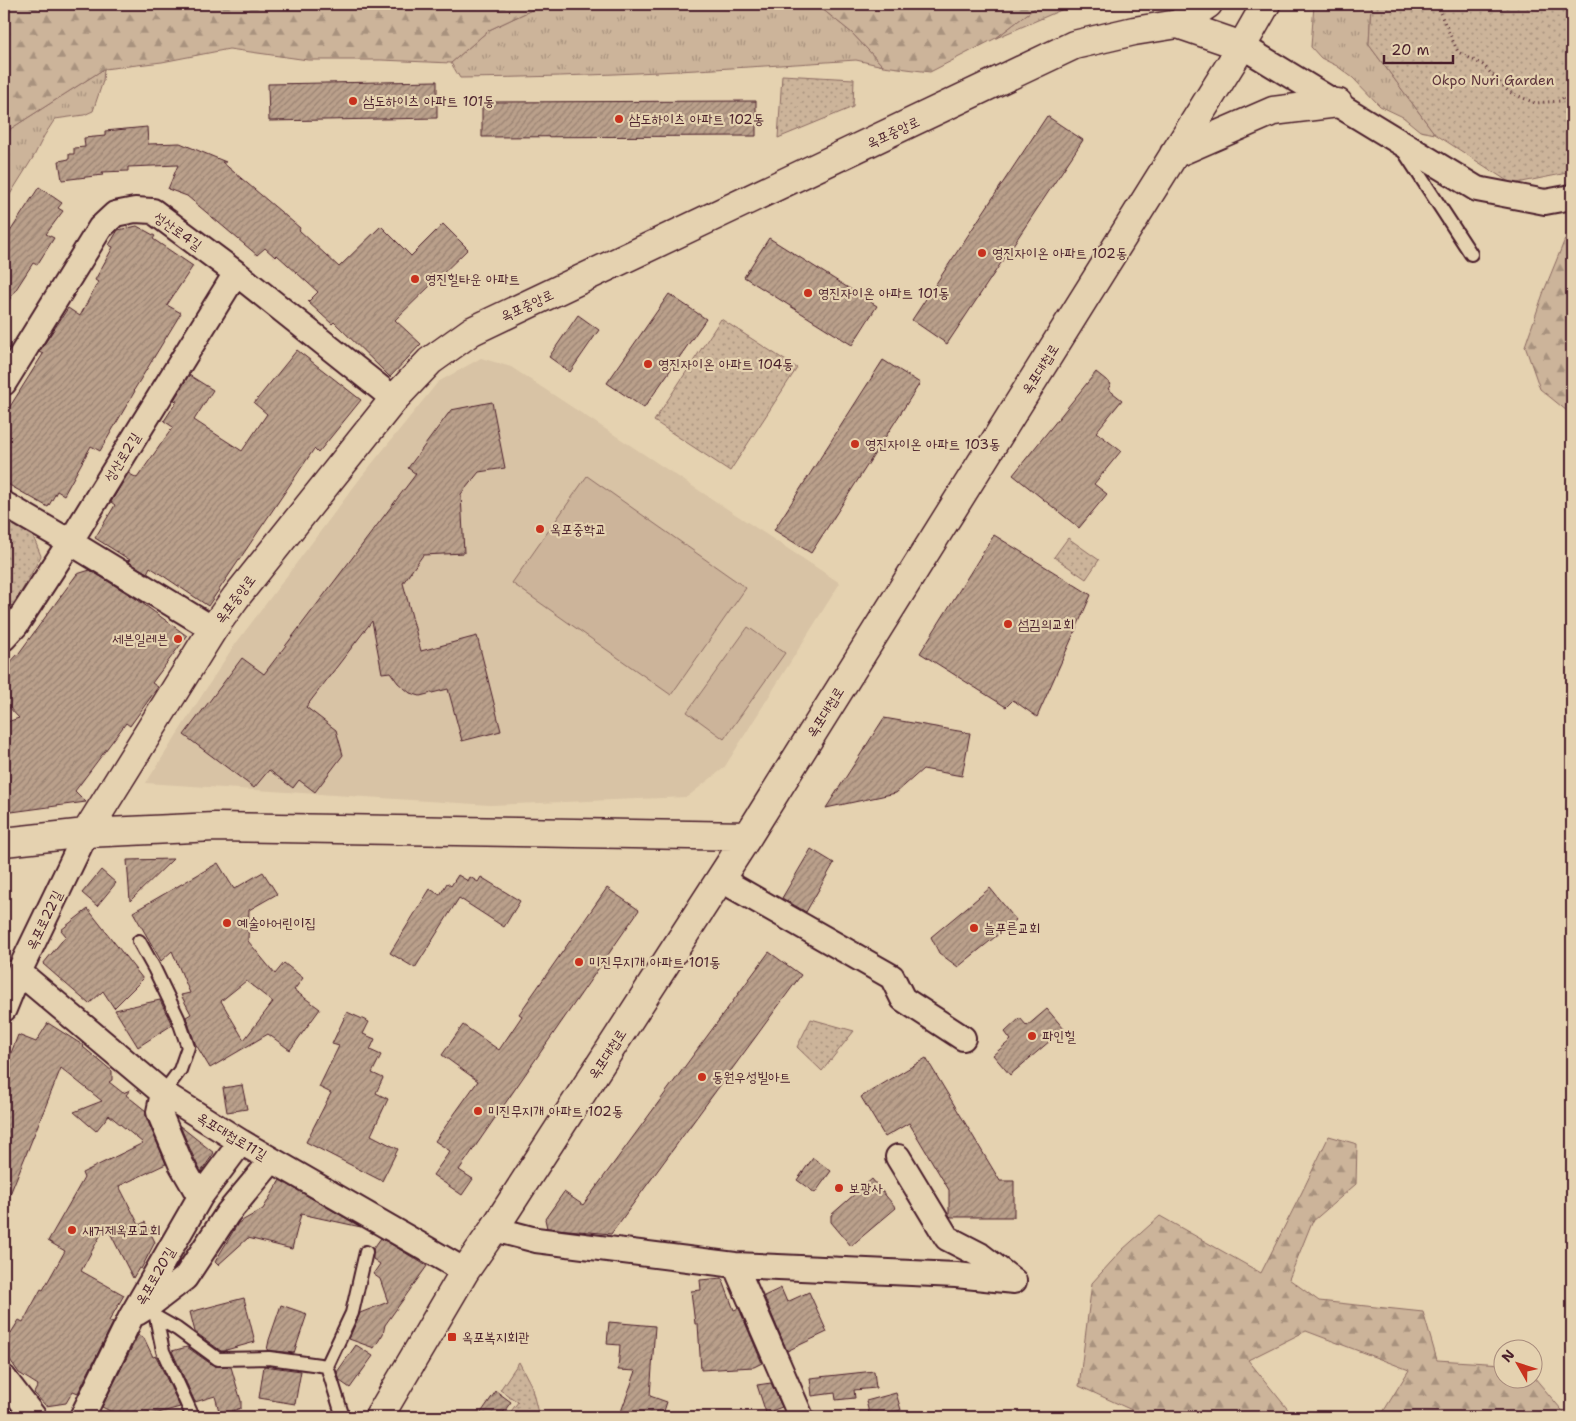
<svg xmlns="http://www.w3.org/2000/svg" width="1576" height="1421" font-family="'Shantell Sans','Poor Story',sans-serif">
	<defs>
		<pattern id="grass-tufts" width="24" height="20" patternUnits="userSpaceOnUse" patternTransform="scale(1.25)"><rect width="24" height="20" fill="#ccb49a"/><path d="M3 7l-1-3M5 7V3M7 7l1-3M15 17l-1-3M17 17v-4M19 17l1-3" fill="none" stroke="#a8927e"/></pattern>
		<pattern id="forest-firs" width="22" height="20" patternUnits="userSpaceOnUse" patternTransform="scale(1.25)"><rect width="22" height="20" fill="#ccb49a"/><path d="M5 1l3.5 6h-7zM16 11l3.5 6h-7z" fill="#a8927e"/></pattern>
		<pattern id="park-dots" width="8" height="8" patternUnits="userSpaceOnUse" patternTransform="scale(1.25)"><rect width="8" height="8" fill="#ccb49a"/><path d="M2 2h.1M6 6h.1" fill="none" stroke="#a8927e" stroke-width="1.8" stroke-linecap="round"/></pattern>
		<pattern id="building-hatch" width="6" height="6" patternUnits="userSpaceOnUse" patternTransform="scale(1.25)"><rect width="6" height="6" fill="#baa08b"/><path d="M-1 1l2-2M0 6l6-6M5 7l2-2" fill="none" stroke="#998272"/></pattern>
	</defs>
	<rect width="100%" height="100%" fill="#e5d2b0"/>
	<filter id="ink" filterUnits="userSpaceOnUse"><feTurbulence type="fractalNoise" baseFrequency=".02" numOctaves="2"/><feDisplacementMap in="SourceGraphic" scale="10" xChannelSelector="R" yChannelSelector="G"/><feConvolveMatrix kernelMatrix="1 2 1 2 8 2 1 2 1" color-interpolation-filters="sRGB"/></filter>
	<g filter="url(#ink)">
		<path fill="#d8c3a5" d="M481,358l30,9 329,216 -116,185 -37,29 -197,8 -344,-22 85,-133 131,-174 76,-94z"/>
		<path fill="url(#grass-tufts)" stroke="#8b6a62" d="M542,4h274l36,29 31,33 -27,-6c-132,9 -263,17 -396,18l-9,-15 38,-33 49,-23z
			M1040,4h35l-79,34z
			M1314,4h57l-2,41 66,89 -15,-3 -17,-14 -23,-11 -27,-28 -16,-12 -16,-8 -10,-11z
			M104,69l-1,12 -10,30 -9,4 -29,4 -11,17 -10,20 -30,48v-71z"/>
		<path fill="url(#forest-firs)" stroke="#8b6a62" d="M4,4h538l-4,3 -49,23 -38,33 -70,-3h-73l-79,-11 -67,13 -58,7 -100,64z
			M816,4h224l-44,34 -66,34 -47,-6 -31,-33z
			M1572,222v193l-32,-26 -15,-43 19,-55z
			M1329,1136l28,8 -1,40 -44,38 -23,57 30,22 104,11 14,48 66,4 1,14h30v-1l32,38 -7,2h-179l29,-47 -103,-39 -58,29 46,57h-28l-6,-2 -5,2h-108l-68,-31 13,-103 30,-33 38,-34 101,57 41,-81z"/>
		<path fill="url(#park-dots)" stroke="#8b6a62" d="M1371,4h201v168l-60,12 -77,-50 -66,-89z
			M782,75l72,4 -1,28 -75,31z
			M721,319l76,49 -67,103 -76,-50z
			M4,520l29,16 8,20 -31,56 -6,7z
			M1068,538l31,22 -13,19 -32,-22z
			M811,1019l43,12 -32,40 -25,-24z
			M519,1362l12,23 8,32h-26l-4,-3 9,-12 -18,-12z"/>
		<path fill="#ccb49a" stroke="#8b6a62" d="M587,476l159,112 -75,107 -159,-112z
			M748,627l37,26 -61,86 -37,-27z"/>
		<path fill="url(#building-hatch)" stroke="#4a1f2b" fill-rule="evenodd" d="M437,81v37l-168,3 -1,-37z
			M756,101v35l-274,1v-35z
			M1047,116l36,24 -136,204 -35,-24z
			M147,127l1,17 32,-1 46,19h-4l78,66 -1,2 40,37 42,-41 30,30 32,-32 25,25 -73,71 26,24 -31,33 -56,-55 -2,2 -24,-22 10,-10 -41,-37 -2,2 -10,-9 -8,7 -70,-59 -19,-7 10,-24 -50,2v4l-26,1 1,3 -41,5 -3,-19 10,-2v-5h5v-6l11,-1 -1,-9 21,-2v-5z
			M39,187l23,16 -4,5 5,3 -17,23 8,4 -17,27 -4,-2 -29,45v-67z
			M137,226l18,10 -2,3 40,27 -26,39 14,8 -47,77 1,1 -35,60 -9,-5 -27,49 -7,-4 -9,16 -44,-25v-66l39,-62 -4,-2 29,-44 12,8 18,-34 -3,-2 18,-33 -4,-2 9,-15z
			M769,238l108,68 -25,39 -108,-68z
			M669,294l37,25 -62,89 -37,-25z
			M578,315l21,15 -29,42 -21,-15z
			M297,350l64,50 -43,53 -4,-4 -106,157 -58,-39 -3,6 -20,-12 3,-1 -35,-22 20,-33 -4,-3 17,-29 9,5 36,-51 -9,-6 13,-20 -3,-1 15,-25 24,15 -19,30 48,31 25,-37 -13,-11z
			M883,360l37,23 -109,170 -37,-23z
			M1096,372l15,12 -3,5 14,11 -26,32 25,19 -27,33 13,10 -28,34 -66,-53z
			M492,402l13,66 -26,4 -18,22 3,59 -41,2 -20,28 18,68 56,-15 24,95 -39,10 -14,-52 -28,7 -10,-3 -12,-10 -8,-11 -8,1 -10,-52 -66,86 30,23 7,25 -28,37 -16,-12 -6,8 -24,-18 -15,18 -70,-53 58,-77 22,16 152,-200 -8,-6 43,-58z
			M994,535l97,60 -54,122 -24,-17 -7,7 -86,-54z
			M90,570l48,30 49,36 -35,47 6,4 -28,39 -4,-3 -51,68 11,11 -82,11v-90l15,-5 -15,-16v-33l15,-16 58,-79z
			M884,718l86,15 -8,43 -39,-7 -27,24 -70,15z
			M811,849l23,14 -28,49 -24,-14z
			M173,859l-43,42 -3,-41z
			M218,863l16,26 29,-17 14,22 -28,16 -1,31 27,33 9,-11 19,15 -9,12 26,19 -30,41 -22,-16 -58,34 -15,-25 -9,-26 5,-3 -10,-19 9,-2 -18,-42 -11,10 -28,-49zM246,981l27,21 -29,38 -23,-39z
			M101,870l15,13 -19,23 -15,-13z
			M458,875l10,6 2,-4 8,5 3,-5 39,24 -16,26 -45,-29 -44,70 -25,-15 40,-64 10,6 7,-12 4,3z
			M607,888l32,22 -180,260 14,9 -11,16 -29,-20 17,-24 -15,-10 43,-60 -36,-26 21,-30 36,25 23,-34 -3,-2z
			M990,888l26,32 -58,47 -19,-14 -8,-16z
			M88,909l55,70 -29,29 -11,-17 -14,13 -46,-40 23,-28 -5,-6z
			M769,952l32,23 -190,259 -64,-6 -2,-9 19,-27 19,13z
			M160,1000l12,25 -34,22 -23,-37z
			M1047,1009l17,20 -54,46 -17,-20 18,-15 -6,-8 15,-14 7,8z
			M347,1012l22,10 -6,12 12,5 -5,11 11,5 -9,18 11,5 -7,15 12,6 -17,36 27,14 -16,32 -76,-39 25,-49 -12,-6 20,-41 -7,-2z
			M48,1023l36,23 -1,1 29,24v9l-3,2 14,11 7,-3 -4,5 20,16v6l20,47 -47,22 20,39 6,-3 10,20 -14,27 -2,-1 -6,10 -27,-53 -25,46 43,24 -15,26 4,2 -35,70 -5,-2 -7,12 -20,3 -12,-13 4,-8 -19,-12 -15,-22v-7l15,-24 4,2 18,-33 2,1 22,-39 -17,-10 36,-63 -2,-5 61,-30 -34,-28 -13,16 -22,-19 28,-11 -41,-33 -57,141v-138l14,-36 18,7z
			M926,1058l74,123h14v36h-63l-2,-2v-25l-40,-67 -24,14 -24,-40z
			M242,1085l5,24 -20,3 -4,-24z
			M180,1126l34,27 -13,19 -6,-12z
			M813,1158l18,13 -16,22 -18,-13z
			M872,1179l24,29 -45,38 -20,-24v-7z
			M280,1180l81,47 -60,-13 -9,35 -44,-11 -30,27 -3,-3 23,-39 25,-14z
			M381,1238l46,28 -42,59 -2,9 -9,14 -25,-9 11,-26 28,-11 -8,-23 -7,-5 7,-10 -7,-5v-10z
			M722,1278l12,32 5,-2 23,55 -8,4 -53,3 -3,-46h-3l-4,-33 10,-1 -1,-10z
			M781,1288l6,14 22,-10 18,40 -40,19 -23,-55z
			M244,1298l11,44 -29,8v1h-5l-26,-19 -5,-20z
			M281,1305l26,9 -13,39 -27,-3 2,-10z
			M609,1322l46,4 -5,70 17,6 -5,15h-43l17,-46 -18,-1 2,-25 -13,-1z
			M138,1335l6,3 9,19 3,-1 24,51 -36,10h-22l-20,-10z
			M356,1345l17,11 -23,32 -10,-7 -3,-9z
			M187,1347l27,19 17,1 10,34v7l-21,7 -5,-19 -20,6 -23,-51z
			M264,1366l37,5 -6,33 -36,-6z
			M874,1371l2,17 -22,2 1,8 -19,2 -1,-7 -23,3 -2,-18z
			M771,1383l11,24 -16,6 -9,-28z
			M496,1391l15,11 -11,15h-22z
			M896,1393l5,17 -31,7 -4,-16z"/>
		<g fill="none" stroke-linecap="round" stroke-linejoin="round">
			<g stroke="#4a1f2b" stroke-width="16">
				<path id="lane" d="M1403,150l68,104
					M139,941l15,27 24,50 10,29 -8,23 -17,23
					M153,1313l3,4 7,34 30,66
					M156,1317l21,12 41,30 51,-1 58,8
					M343,1417l-16,-51 25,-53 14,-61"/>
			</g>
			<g stroke="#4a1f2b" stroke-width="28">
				<path id="street" d="M1242,46l235,143 68,13 27,-5
					M4,383l96,-155 15,-14 20,-4 18,1 83,62 158,126
					M4,504l66,38 143,87
					M4,638l12,-13 54,-83 166,-269
					M720,879l172,98 11,22 60,39
					M19,972l144,121 78,49 224,129
					M4,1009l15,-37 67,-139
					M163,1093l-4,19 22,52 19,33
					M494,1229l42,11 199,25 221,10 58,6 -34,-26 -33,-17 -49,-81
					M735,1265l66,152
					M137,1313l13,-8 35,-27 43,-65 44,-53
					M4,1378l30,39
					M82,1417l49,-100 69,-120 41,-55"/>
			</g>
			<g stroke="#4a1f2b" stroke-width="31">
				<path id="secondary" d="M1178,24l30,-20
					M1174,154l99,-43 65,-8
					M86,833l127,-204 23,-32 158,-198 36,-38 42,-30 602,-286 60,-14 44,-7 64,22
					M4,842l82,-9 129,-6 533,9
					M379,1417l86,-146 29,-42 254,-393 494,-790 24,-42"/>
			</g>
			<path stroke="#4a1f2b" stroke-width="3" stroke-dasharray="1 4" stroke-linecap="butt" d="M1436,4l22,48 25,13 26,27 26,11 25,-2 12,-12"/>
			<use href="#lane" stroke="#e5d2b0" stroke-width="12"/>
			<use href="#street" stroke="#e5d2b0" stroke-width="24"/>
			<use href="#secondary" stroke="#e5d2b0" stroke-width="28"/>
		</g>
	</g>
	<g fill="#c8321e" stroke="#e5d2b0" stroke-width="2">
		<circle cx="353" cy="101" r="5"/>
		<circle cx="619" cy="119" r="5"/>
		<circle cx="982" cy="253" r="5"/>
		<circle cx="415" cy="279" r="5"/>
		<circle cx="808" cy="293" r="5"/>
		<circle cx="648" cy="364" r="5"/>
		<circle cx="855" cy="444" r="5"/>
		<circle cx="540" cy="529" r="5"/>
		<circle cx="1008" cy="624" r="5"/>
		<circle cx="178" cy="639" r="5"/>
		<circle cx="227" cy="923" r="5"/>
		<circle cx="974" cy="928" r="5"/>
		<circle cx="579" cy="962" r="5"/>
		<circle cx="1032" cy="1036" r="5"/>
		<circle cx="702" cy="1077" r="5"/>
		<circle cx="478" cy="1111" r="5"/>
		<circle cx="839" cy="1188" r="5"/>
		<circle cx="72" cy="1230" r="5"/>
		<rect x="447" y="1332" width="10" height="10" rx="2.5"/>
	</g>
	<g text-anchor="middle" stroke-width="4.5" stroke-linejoin="round" paint-order="stroke">
		<g font-size="14" fill="#5e353c" stroke="#e5d2b0">
			<text x="1493" y="85">Okpo Nuri Garden</text>
		</g>
		<g font-size="14" fill="#4a1f2b" stroke="#e5d2b0" text-anchor="start">
			<text x="363" y="106">삼도하이츠 아파트 101동</text>
			<text x="629" y="124">삼도하이츠 아파트 102동</text>
			<text x="992" y="258">영진자이온 아파트 102동</text>
			<text x="425" y="284">영진힐타운 아파트</text>
			<text x="818" y="298">영진자이온 아파트 101동</text>
			<text x="658" y="369">영진자이온 아파트 104동</text>
			<text x="865" y="449">영진자이온 아파트 103동</text>
			<text x="550" y="534">옥포중학교</text>
			<text x="1018" y="629">섬김의교회</text>
			<text x="168" y="644" text-anchor="end">세븐일레븐</text>
			<text x="237" y="928">예술아어린이집</text>
			<text x="984" y="933">늘푸른교회</text>
			<text x="589" y="967">미진무지개 아파트 101동</text>
			<text x="1042" y="1041">파인힐</text>
			<text x="712" y="1082">동원우성빌아트</text>
			<text x="488" y="1116">미진무지개 아파트 102동</text>
			<text x="849" y="1193">보광사</text>
			<text x="82" y="1235">새거제옥포교회</text>
			<text x="462" y="1342">옥포복지회관</text>
		</g>
		<g font-size="14" fill="#4a1f2b" stroke="#e5d2b0">
			<text transform="translate(893 132) rotate(-25)" y="5">옥포중앙로</text>
			<text transform="translate(178 231) rotate(35)" y="5">성산로4길</text>
			<text transform="translate(527 305) rotate(-25)" y="5">옥포중앙로</text>
			<text transform="translate(1040 369) rotate(-58)" y="5">옥포대첩로</text>
			<text transform="translate(122 457) rotate(-58)" y="5">성산로2길</text>
			<text transform="translate(235 599) rotate(-53)" y="5">옥포중앙로</text>
			<text transform="translate(825 712) rotate(-58)" y="5">옥포대첩로</text>
			<text transform="translate(44 920) rotate(-64)" y="5">옥포로22길</text>
			<text transform="translate(607 1054) rotate(-57)" y="5">옥포대첩로</text>
			<text transform="translate(232 1136) rotate(31)" y="5">옥포대첩로11길</text>
			<text transform="translate(155 1276) rotate(-60)" y="5">옥포로20길</text>
		</g>
	</g>
	<rect width="1576" height="1421" fill="none" stroke="#e5d2b0" stroke-width="20"/>
	<rect x="10" y="10" width="1556" height="1401" fill="none" stroke="#4a1f2b" stroke-width="2" filter="url(#ink)"/>
	<g transform="translate(1518 1364) rotate(309)"><circle r="24" fill="#e5d2b0" stroke="#a78a7b"/>
	<path d="M0-4L9 19L0 12L-9 19Z" fill="#c8321e"/>
	<text y="-8" font-size="14" font-weight="bold" text-anchor="middle" fill="#4a1f2b">N</text>
	</g>
	<path d="M1384 55v8h69v-8" fill="none" stroke="#4a1f2b" stroke-width="2.5"/>
	<text x="1391" y="55" font-size="15" fill="#4a1f2b" stroke="#e5d2b0" stroke-width="4" paint-order="stroke">20 m</text>
</svg>
